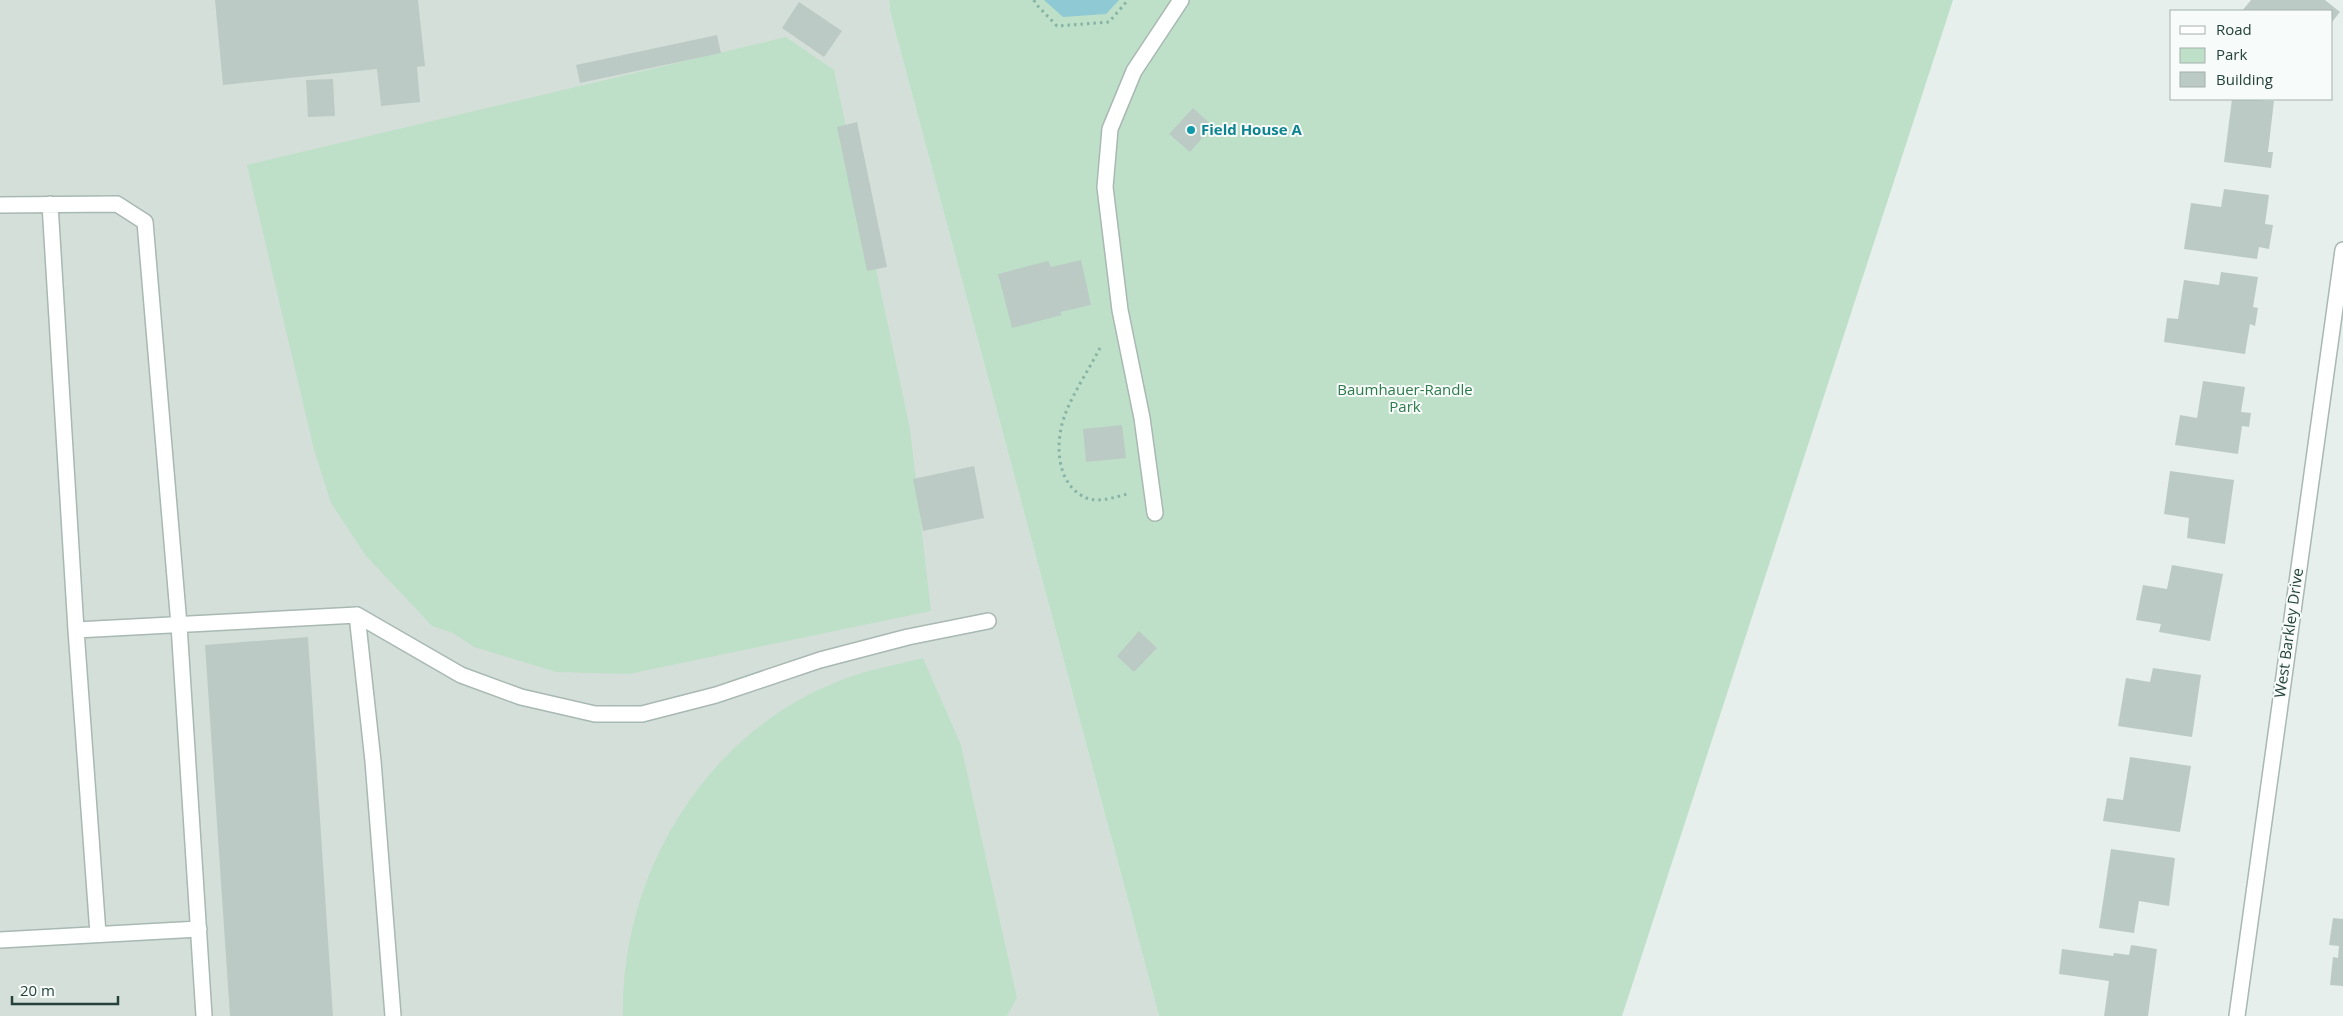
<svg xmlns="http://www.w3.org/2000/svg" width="2343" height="1016" font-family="'Open Sans',sans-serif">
	<rect width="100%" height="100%" fill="#e6efeb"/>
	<path fill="#d4dfda" d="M0,0h889l1,12 269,1004h-1159z"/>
	<path fill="#bfe0c8" d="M889,0h1064l-331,1016h-463l-269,-1004z
		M786,37l48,33 76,359 21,182 -302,63 -73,-2 -82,-25 -21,-14 -21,-7 -66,-70 -35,-53 -17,-53 -67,-285z
		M923,658l38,87 56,253 -10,18h-384c-3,-141 82,-283 216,-335 27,-11 56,-16 84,-23z"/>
	<path fill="#8ec9d4" d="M1044,0h75l-13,14 -43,3z"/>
	<path fill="#bbcac4" d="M215,0h203l7,66 -8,1 3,35 -39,4 -4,-37 -154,16z
		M2251,0h74l15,12 -8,10v-11h-90z
		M799,2l43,29 -18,26 -42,-29z
		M717,35l4,18 -141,30 -4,-18z
		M333,79l2,37 -27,1 -2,-37z
		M2232,99l42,2 -6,51h5l-2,16 -47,-6z
		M1193,108l20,18 -23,26 -21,-18z
		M857,122l30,145 -20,4 -30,-144z
		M2224,189l45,6 -4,29 8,1 -4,24 -10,-2 -2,12 -73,-10 7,-46 30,4z
		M1081,260l10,45 -31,7 2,3 -50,13 -14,-54 50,-13 3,6z
		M2221,272l37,5 -5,30 5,1 -3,18 -5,-2 -5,30 -81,-12 3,-24 11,1 6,-39 35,5z
		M2203,381l42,6 -4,25 10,1 -2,14 -7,-1 -4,28 -63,-9 5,-30 17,3z
		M1122,425l4,33 -40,4 -3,-33z
		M974,466l10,52 -61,13 -10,-52z
		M2170,471l64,9 -9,64 -38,-6 2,-20 -25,-4z
		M2172,565l51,9 -13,67 -51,-9 2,-8 -25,-4 7,-35 24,4z
		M1139,631l18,17 -23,24 -17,-16z
		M308,637l25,379h-103l-25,-371z
		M2153,668l48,7 -9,62 -74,-11 8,-48 24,4z
		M2130,757l61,9 -11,66 -77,-11 4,-23 16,2z
		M2111,849l64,9 -6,48 -30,-5 -5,32 -35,-5z
		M2333,918l10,1v67l-13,-1 3,-28 5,1 1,-12 -10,-1z
		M2131,945l26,4 -9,67h-44l5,-35 -50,-7 3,-25 51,7 1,-3 15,2z"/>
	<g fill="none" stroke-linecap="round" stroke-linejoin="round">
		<g stroke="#a8b8b2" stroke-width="18">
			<path id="minor" d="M50,204l26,426 22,304
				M0,205l117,-1 28,18 34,403 25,391
				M1155,513l-13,-95 -22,-108 -15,-123 5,-58 24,-58 47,-71
				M357,615l104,60 60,22 74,17h47l74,-19 104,-35 88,-23 80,-16
				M76,630l281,-15 16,146 20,255
				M0,940l199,-11
				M2237,1016l106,-766"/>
		</g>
		<path stroke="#86b3a5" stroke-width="3" stroke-dasharray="2.5 4" stroke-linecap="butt" d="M1034,0l1,3 22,23 52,-4 19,-22
			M1100,348c-11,21 -25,42 -34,64 -12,29 -11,75 23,87 12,3 27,-2 38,-5"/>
		<use href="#minor" stroke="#fff" stroke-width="15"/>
	</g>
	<circle fill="#0f9aa8" stroke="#f7fbf9" stroke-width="2" cx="1191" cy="130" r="5"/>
	<g text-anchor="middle" stroke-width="4" stroke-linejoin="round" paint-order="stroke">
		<g font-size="15" font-weight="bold" fill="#0d838f" stroke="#f7fbf9" text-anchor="start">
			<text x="1201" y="135">Field House A</text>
		</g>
		<g font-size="15" fill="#2d7a4b" stroke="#f7fbf9">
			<text x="1405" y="395">Baumhauer-Randle<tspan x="1405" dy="17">Park</tspan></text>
		</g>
		<g font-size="15" fill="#24423a" stroke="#f7fbf9">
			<text transform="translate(2289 633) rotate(-82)" y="5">West Barkley Drive</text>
		</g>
	</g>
	<rect x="2170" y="10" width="162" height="90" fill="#f7fbf9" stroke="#a3b1ad"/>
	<rect x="2180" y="26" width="25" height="8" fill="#ffffff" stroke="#a3b1ad"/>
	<text x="2216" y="35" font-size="15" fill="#24423a">Road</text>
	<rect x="2180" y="48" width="25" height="15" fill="#bfe0c8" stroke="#a3b1ad"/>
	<text x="2216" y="60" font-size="15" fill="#24423a">Park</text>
	<rect x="2180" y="72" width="25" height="15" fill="#bbcac4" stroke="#a3b1ad"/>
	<text x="2216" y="85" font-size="15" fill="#24423a">Building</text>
	<path d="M12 996v8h106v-8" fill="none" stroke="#24423a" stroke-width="2.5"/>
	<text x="20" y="996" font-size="15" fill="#24423a" stroke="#f7fbf9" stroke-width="4" paint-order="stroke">20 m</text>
</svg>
